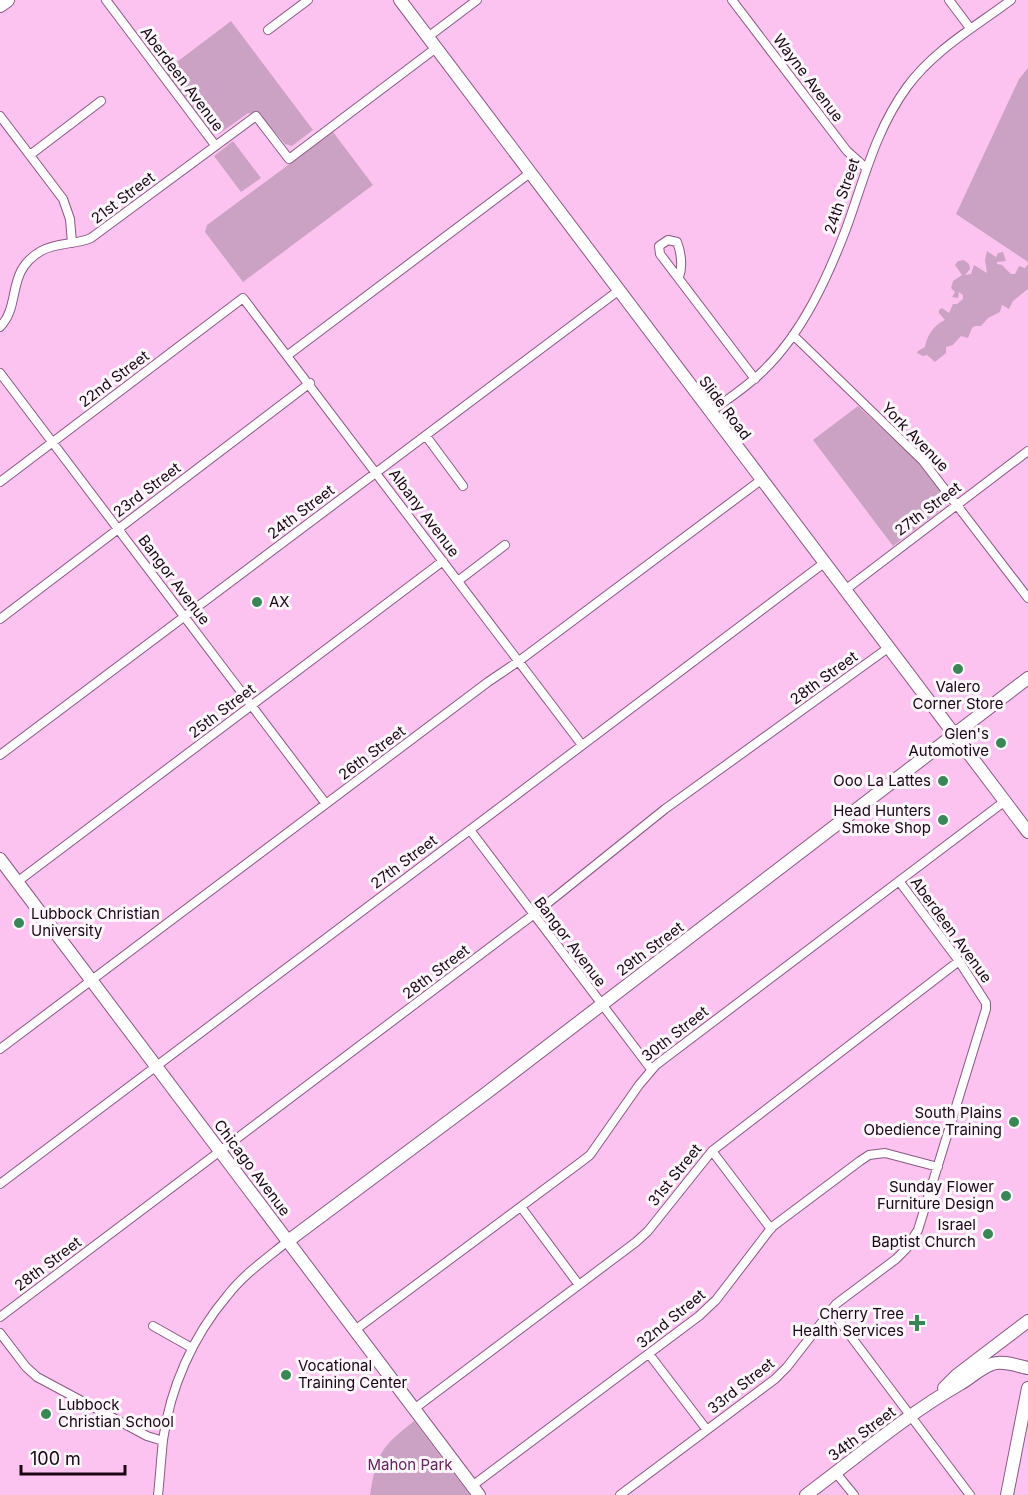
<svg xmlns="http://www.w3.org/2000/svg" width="1028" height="1495" font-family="Inter,sans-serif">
	<rect width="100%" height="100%" fill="#fcc3f0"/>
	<path fill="#cca2c4" d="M231,21l82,109 -21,16 -7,-2 -25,-29 -12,-2 -29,21 -8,-2 -46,-61z
		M1028,68v194l-72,-48 63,-135z
		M333,132l40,53 -130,97 -38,-50 2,-7z
		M233,141l28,37 -20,14 -27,-36z
		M987,251l9,6 2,-4 5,-1 3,9 -9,1v2l5,1 9,9h4l4,-8 6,2 3,-4v25l-15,12 -4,8 -7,-4 -2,7 -12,6 -7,8h-6l-3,2 -4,10 -7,-2 -8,9 -7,2v6l-11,9 -8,-7 -4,1 -6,-3 1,-2 7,-4c2,-12 9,-22 20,-27l-6,-7v-3l3,-2 7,5 4,-9h4l6,-5v-4l-4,-3 -1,6 -6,-1 3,-5 -4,-4 2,-7 9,-6 -7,-10 3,-4 6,-1 5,4 1,5 -5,6 6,-1 3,-9 13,8 -2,-13z
		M858,406l63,59 27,36 -5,7 -50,38 -80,-106z
		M414,1421l56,74h-100c7,-42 11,-48 44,-74z"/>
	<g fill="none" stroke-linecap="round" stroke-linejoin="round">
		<g stroke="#8a5881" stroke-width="10">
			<path id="street" d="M106,0l109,145
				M732,0l115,151 19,17
				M949,0l21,28
				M268,30l40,-30
				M428,37l49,-37
				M0,116l63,83 7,20 2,24
				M30,155l71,-54
				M679,277c4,-10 2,-25 -2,-35l-9,-2 -9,6 1,8 95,125
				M0,327c22,-23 5,-55 41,-76 16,-9 34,-6 50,-13l165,-122 33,43 147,-111
				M793,335l130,126 105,137
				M288,355l242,-182
				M0,373l326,431
				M710,412c18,-13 38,-26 54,-42 38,-37 63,-91 82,-141 18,-49 29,-98 61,-142 27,-37 68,-60 104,-87
				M426,436l37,50
				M0,482l243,-184 339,447
				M458,581l47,-36
				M845,590l183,-139
				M0,619l310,-236
				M0,755l618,-464
				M470,830l181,239
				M17,882l426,-321
				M0,1049l488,-367 31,-21 242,-181
				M712,1151l59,78
				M0,1184l824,-621
				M521,1207l58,78
				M831,1310l139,185
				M0,1317l533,-402 132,-106 223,-161
				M153,1326l39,22
				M355,1330l226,-168 9,-7 49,-70 17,-20 349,-264
				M0,1333l26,34 11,10 110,59 16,5
				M649,1354l58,76
				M414,1409l222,-167 12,-11 64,-80 247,-190
				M836,1473l18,22
				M472,1486l227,-170 17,-16 56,-73 88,-66 9,-6 16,-2 53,14
				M158,1495c2,-18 3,-36 5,-55 7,-52 30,-104 64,-144 17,-22 40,-38 61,-55
				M620,1495l155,-116 12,-12 49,-63 60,-45 10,-10 12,-19 68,-221v-6l-27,-42 -60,-80"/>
		</g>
		<g stroke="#8a5881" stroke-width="14">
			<path id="secondary" d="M400,0l628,832
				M0,859l479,636
				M288,1241l197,-147 543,-416
				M944,1388l13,-13 71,-54
				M806,1495c51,-38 100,-80 154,-111 11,-6 20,-16 32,-20 11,-4 25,2 36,4
				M1007,1495l21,-107"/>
		</g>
		<g stroke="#8a5881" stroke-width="16">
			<path id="primary" d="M0,5l7,-5"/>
		</g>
		<use href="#street" stroke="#fff" stroke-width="8"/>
		<use href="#secondary" stroke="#fff" stroke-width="12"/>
		<use href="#primary" stroke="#fff" stroke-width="14"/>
	</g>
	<g fill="#398656" stroke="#fdf7fb" stroke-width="2">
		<circle cx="257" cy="602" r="6"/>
		<circle cx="958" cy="669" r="6"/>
		<circle cx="1001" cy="743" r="6"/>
		<circle cx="943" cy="781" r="6"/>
		<circle cx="943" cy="820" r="6"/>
		<circle cx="19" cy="923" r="6"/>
		<circle cx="1014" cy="1122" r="6"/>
		<circle cx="1006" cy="1196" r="6"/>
		<circle cx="988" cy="1234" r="6"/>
		<path d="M914 1314h6v6h6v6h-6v6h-6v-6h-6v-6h6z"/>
		<circle cx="286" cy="1375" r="6"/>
		<circle cx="46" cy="1414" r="6"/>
	</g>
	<g text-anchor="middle" stroke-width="6" stroke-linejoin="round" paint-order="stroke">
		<g font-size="15" fill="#180615" stroke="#fdf7fb">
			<text transform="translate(808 78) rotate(53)" y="5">Wayne Avenue</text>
			<text transform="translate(182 79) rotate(53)" y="5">Aberdeen Avenue</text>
			<text transform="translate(842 196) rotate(-71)" y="5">24th Street</text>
			<text transform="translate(123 198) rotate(-37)" y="5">21st Street</text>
			<text transform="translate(114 379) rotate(-37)" y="5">22nd Street</text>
			<text transform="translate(725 408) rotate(53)" y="5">Slide Road</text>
			<text transform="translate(915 437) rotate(46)" y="5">York Avenue</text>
			<text transform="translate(147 490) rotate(-37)" y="5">23rd Street</text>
			<text transform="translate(928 509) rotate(-37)" y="5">27th Street</text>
			<text transform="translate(301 512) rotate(-37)" y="5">24th Street</text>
			<text transform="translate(424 513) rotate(53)" y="5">Albany Avenue</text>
			<text transform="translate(174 580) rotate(53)" y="5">Bangor Avenue</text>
			<text transform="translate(824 678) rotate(-36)" y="5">28th Street</text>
			<text transform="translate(222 711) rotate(-37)" y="5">25th Street</text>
			<text transform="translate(372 753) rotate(-37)" y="5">26th Street</text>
			<text transform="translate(404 862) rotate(-37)" y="5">27th Street</text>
			<text transform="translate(951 930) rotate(54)" y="5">Aberdeen Avenue</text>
			<text transform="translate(570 942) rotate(53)" y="5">Bangor Avenue</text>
			<text transform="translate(650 949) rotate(-37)" y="5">29th Street</text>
			<text transform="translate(436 972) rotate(-37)" y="5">28th Street</text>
			<text transform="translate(675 1034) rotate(-38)" y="5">30th Street</text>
			<text transform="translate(252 1168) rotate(53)" y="5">Chicago Avenue</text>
			<text transform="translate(675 1175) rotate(-51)" y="5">31st Street</text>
			<text transform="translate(48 1264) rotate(-37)" y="5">28th Street</text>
			<text transform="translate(671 1319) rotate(-39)" y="5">32nd Street</text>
			<text transform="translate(741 1386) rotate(-38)" y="5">33rd Street</text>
			<text transform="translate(862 1434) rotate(-37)" y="5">34th Street</text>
		</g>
		<g font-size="15" fill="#180615" stroke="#fdf7fb" text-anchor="end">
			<text x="269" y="607" text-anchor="start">AX</text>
			<text x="958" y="692" text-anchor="middle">Valero<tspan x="958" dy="17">Corner Store</tspan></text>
			<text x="989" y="739">Glen's<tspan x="989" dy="17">Automotive</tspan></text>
			<text x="931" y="786">Ooo La Lattes</text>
			<text x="931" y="816">Head Hunters<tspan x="931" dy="17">Smoke Shop</tspan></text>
			<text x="31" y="919" text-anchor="start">Lubbock Christian<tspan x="31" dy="17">University</tspan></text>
			<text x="1002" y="1118">South Plains<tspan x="1002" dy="17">Obedience Training</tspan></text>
			<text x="994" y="1192">Sunday Flower<tspan x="994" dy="17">Furniture Design</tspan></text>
			<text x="976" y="1230">Israel<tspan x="976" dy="17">Baptist Church</tspan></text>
			<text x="904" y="1319">Cherry Tree<tspan x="904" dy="17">Health Services</tspan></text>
			<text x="298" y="1371" text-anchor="start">Vocational<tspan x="298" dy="17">Training Center</tspan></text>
			<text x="58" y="1410" text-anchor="start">Lubbock<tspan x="58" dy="17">Christian School</tspan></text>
		</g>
		<g font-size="15" fill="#64215b" stroke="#fdf7fb">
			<text x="410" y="1470">Mahon Park</text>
		</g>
	</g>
	<path d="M21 1465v9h104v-9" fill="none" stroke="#180615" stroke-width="3"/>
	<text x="30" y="1465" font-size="18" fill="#180615" stroke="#fdf7fb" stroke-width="4.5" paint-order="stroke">100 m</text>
</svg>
